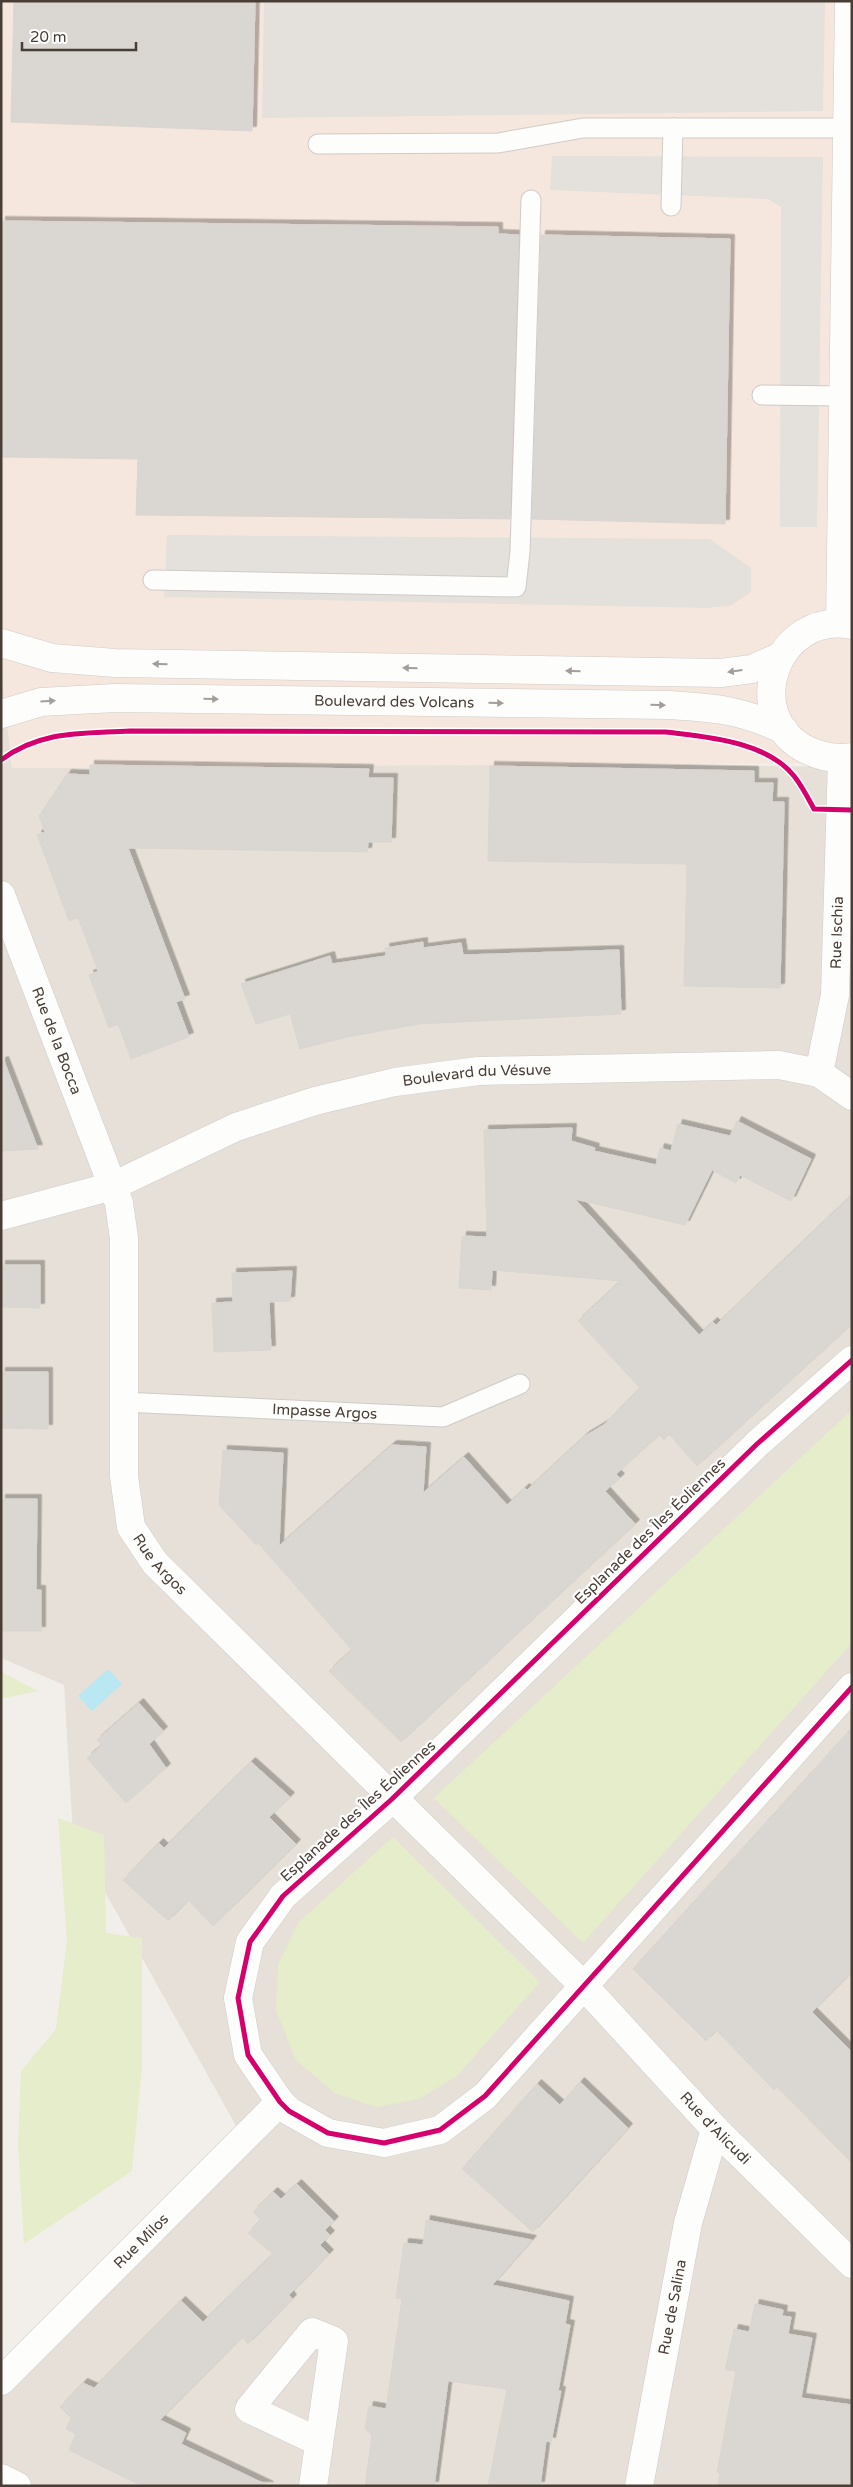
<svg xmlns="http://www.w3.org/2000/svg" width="853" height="2487" font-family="'Varela Round',sans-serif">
	<defs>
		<filter id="shadow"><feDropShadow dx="4.5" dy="-4.5" stdDeviation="0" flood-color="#0004"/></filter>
	</defs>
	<rect width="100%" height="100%" fill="#f2efeb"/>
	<path fill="#e6e0d8" d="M1,666l11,102 548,-5 292,4v1719h-851v-114l238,-241 -166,-296 -9,-150 -63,-27z"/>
	<path fill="#f5e7dd" d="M1,1h851v762l-840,5 -11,-102z"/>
	<path fill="#e6edca" d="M852,1410v233l-269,300 -149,-145z
		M1,1672l37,19 -37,8z
		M58,1818l46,17 2,98 36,5v129l-10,104 -108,73 -6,-98 3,-75 35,-42 11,-88z
		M393,1837l147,145 -83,94 -38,23 -43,8 -41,-14 -39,-33 -20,-50 2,-45 21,-43z"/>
	<path fill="#e4e0dc" d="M264,1h561l-2,110 -561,7z
		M552,156l271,1 -6,370h-37l1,-320 -13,-8 -218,-9z
		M167,535l543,4 41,29v24l-21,14 -25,2 -541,-11z"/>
	<path fill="#b9e7f2" d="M108,1669l14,15 -30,27 -14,-15z"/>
	<path fill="#dad6d2" stroke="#dbd5d1" filter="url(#shadow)" d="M14,1h241l-3,130 -241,-9z
		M1,221l497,6v7l21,1 -9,284 -374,-4 2,-56 -137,-2z
		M541,235l189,4 -5,285 -193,-5z
		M90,765l279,4 -1,9h25l-2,64h-23l-1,10 -239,-4 57,151 -9,3 13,35 -58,22 -13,-35 -9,4 -20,-53 9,-4 -20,-53 -9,3 -32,-86 8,-3 -6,-16 28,-42 23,1z
		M490,766l264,5v12h19l-1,19h12l-4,186 -96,-2 3,-122 -199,-3z
		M423,942v6l38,-5 2,12 156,-5 2,64 -202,10 -72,13 -47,12 -10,-35 -34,10 -15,-40 89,-28 2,8 54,-8 -1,-8z
		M4,1061l34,88 -37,2v-89z
		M737,1121l74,38 -20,42 -51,-26 -4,8 -24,-13 -27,55 -110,-26 124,136 14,-13 3,3 136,-130v129l-155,142 -28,-32 -5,6 -5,-5 -43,39 4,4 -15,13 30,33 -234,218 -72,-71 23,-21 -94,-107 -2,2 -37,-40 4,-55 60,3 -4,93 113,-101 34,2 -3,46 41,-36 43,48 18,-17 2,2 58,-54 20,-12 35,-36 -62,-67 43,-40 -129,-11 -1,20 -32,-2 3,-52 25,1 -3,-107 88,-2 -1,13 24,7 -1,3 62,14 4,-17 11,3 7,-27 52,12z
		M1,1265h39v43l-39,-1z
		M292,1271l-2,30 -21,1 2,48 -57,2 -2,-49 21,-1 -1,-29z
		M1,1372h47v57l-47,-1z
		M1,1499h36l-1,91h5v41h-40z
		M139,1703l24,28 -14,13 17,24 -40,35 -39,-45 15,-13 -5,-5z
		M852,1728v244l-40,40 40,40v111l-75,-76 -3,3 -58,-60 -10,11 -73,-72z
		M251,1762l39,35 -21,20 27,27 -83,82 -25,-26 -20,21 -45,-41 36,-37 5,5z
		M580,2082l48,46 -95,104 -71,-63 75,-85 23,21z
		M297,2184l37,37 -9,9 5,5 -10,10 9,9 -40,41 3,4 -44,45 -6,-7 -82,83 26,13 -5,11 88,42h-127l-73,-36 7,-16 -10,-5 5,-11 -11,-11 23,-24 11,5 87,-87 22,21 70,-68 -25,-21 13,-13 -8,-8 20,-20 8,7z
		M426,2220l106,20 -40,45 77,16 -4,23 5,1 -12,66h3l-10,51 -5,-1 -6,45h-52l19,-97 -59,-8 -14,105h-69l7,-50 -7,-8 4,-22 17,3 16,-110 -6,-1 8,-55 19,2z
		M755,2304l28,6 -1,6 9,1 -3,17 24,4 -11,60 51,7v81h-134l2,-13 -3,-1 19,-101 -11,-1 9,-41 15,3z"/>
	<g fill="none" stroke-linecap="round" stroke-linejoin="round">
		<g stroke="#cfcbc7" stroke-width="21">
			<g id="service">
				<path d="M318,144l180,-1 85,-15h269"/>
				<path d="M671,206l2,-78"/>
				<path d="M762,395l82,1"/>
				<path d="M153,580l363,7 4,-35 11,-352"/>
				<path id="s1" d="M123,1402l320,15 77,-33"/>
			</g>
		</g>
		<g stroke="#cfcbc7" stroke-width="29">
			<g id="minor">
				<path d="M840,623l9,-622"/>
				<path id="s2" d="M1,895l118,308 5,35v238l7,51 24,36 429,423 131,143 137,135"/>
				<path id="s3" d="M819,1073l16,-78 7,-236"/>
				<path id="s4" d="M1,1216l112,-30 123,-59 79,-26 80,-19 83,-11 301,-6 40,8 33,23"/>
				<path d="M852,1360l-95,84 -365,355 -109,97 -33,46 -12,56 10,57 32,47 9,9 39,22 56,10 56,-13 45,-34 367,-409"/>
				<path id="s5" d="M1,2381l279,-279"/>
				<path d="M1,2478l16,8"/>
				<path d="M313,2486l21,-145 -22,-9 -63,77 70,33"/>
				<path id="s6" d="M639,2486l49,-263 27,-94"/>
			</g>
		</g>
		<g stroke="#cfcbc7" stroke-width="29">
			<g id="tertiary">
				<path d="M852,625c-76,-15 -113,91 -45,125 15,7 29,10 45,7"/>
				<path d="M1,643l51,15 63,5 606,10 31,-4 29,-13"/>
				<path id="s7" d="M1,714l40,-12 74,-4 555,7c47,3 71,5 114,25"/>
			</g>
		</g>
		<use href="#service" stroke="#fdfdfc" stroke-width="19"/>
		<use href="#minor" stroke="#fdfdfc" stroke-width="28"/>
		<use href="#tertiary" stroke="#fdfdfc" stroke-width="28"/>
		<g stroke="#fff" stroke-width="8">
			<path id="cycleway" d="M1,760c40,-30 81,-26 129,-29l536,1c41,5 100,9 128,44 8,10 14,22 20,33l38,1
				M852,1360l-95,84 -365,355 -109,97 -33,46 -12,56 10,57 32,47 9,9 39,22 56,10 56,-13 45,-34 367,-409"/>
		</g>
		<use href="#cycleway" stroke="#d6006c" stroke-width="5"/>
	</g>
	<defs><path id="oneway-solid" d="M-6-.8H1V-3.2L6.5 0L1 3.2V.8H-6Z" transform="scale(1.25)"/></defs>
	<g fill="#a39e99">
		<use href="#oneway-solid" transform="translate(160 664) rotate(-179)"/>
		<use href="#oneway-solid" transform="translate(410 668) rotate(-179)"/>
		<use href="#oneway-solid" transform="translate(573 671) rotate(-179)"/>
		<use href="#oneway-solid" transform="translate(735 671) rotate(172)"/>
		<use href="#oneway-solid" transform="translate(211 699) rotate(1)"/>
		<use href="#oneway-solid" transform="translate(48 701) rotate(-4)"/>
		<use href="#oneway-solid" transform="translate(496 703) rotate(1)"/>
		<use href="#oneway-solid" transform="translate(658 705) rotate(1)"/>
	</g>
	<g text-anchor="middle" stroke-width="4.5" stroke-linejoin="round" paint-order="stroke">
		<g font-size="15" fill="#493e36" stroke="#fff">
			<text dy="5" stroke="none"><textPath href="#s7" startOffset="395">Boulevard des Volcans</textPath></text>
			<text dy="5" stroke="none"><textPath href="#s3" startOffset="142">Rue Ischia</textPath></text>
			<text dy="5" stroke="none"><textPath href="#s2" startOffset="156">Rue de la Bocca</textPath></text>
			<text dy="5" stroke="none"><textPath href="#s4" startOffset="500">Boulevard du Vésuve</textPath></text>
			<text dy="5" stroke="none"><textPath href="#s1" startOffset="202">Impasse Argos</textPath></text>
			<text transform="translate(650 1531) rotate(-44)" y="5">Esplanade des Îles Éoliennes</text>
			<text dy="5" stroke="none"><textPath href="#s2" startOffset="702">Rue Argos</textPath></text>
			<text transform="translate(358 1811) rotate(-42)" y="5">Esplanade des Îles Éoliennes</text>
			<text dy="5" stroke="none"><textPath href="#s2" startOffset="1494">Rue d'Alicudi</textPath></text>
			<text dy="5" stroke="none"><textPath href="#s5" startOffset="198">Rue Milos</textPath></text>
			<text dy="5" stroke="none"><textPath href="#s6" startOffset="182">Rue de Salina</textPath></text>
		</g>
	</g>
	<rect width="853" height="2487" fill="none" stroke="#493e36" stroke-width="5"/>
	<path d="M22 42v8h114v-8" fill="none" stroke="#493e36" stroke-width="2.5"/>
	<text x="30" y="42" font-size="15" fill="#493e36" stroke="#ffffff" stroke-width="4" paint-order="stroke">20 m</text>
</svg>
